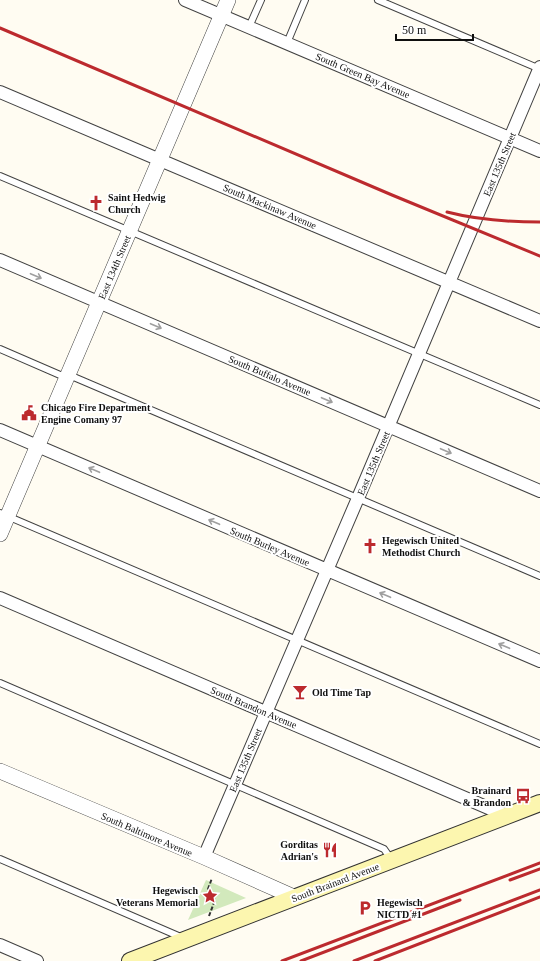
<svg xmlns="http://www.w3.org/2000/svg" width="540" height="961" font-family="'Times New Roman',serif">
	<rect width="100%" height="100%" fill="#fffcf2"/>
	<path fill="#d2e9bc" d="M206,880l40,18 -58,22z"/>
	<g fill="none" stroke-linecap="round" stroke-linejoin="round">
		<g stroke="#424242" stroke-width="8">
			<path id="service" d="M378,0l162,69
				M249,27l12,-27
				M287,43l18,-43
				M0,176l540,229
				M0,349l67,29
				M69,375l471,201
				M0,513l540,231
				M0,683l384,166 7,10
				M0,859l183,79"/>
		</g>
		<g stroke="#424242" stroke-width="14">
			<path id="minor" d="M185,0l355,151
				M0,92l160,68 380,161
				M0,260l540,231
				M0,430l540,231
				M0,598l507,218
				M204,857l154,-359 182,-431
				M0,945l37,16"/>
		</g>
		<g stroke="#424242" stroke-width="16">
			<path id="tertiary" d="M0,534l228,-534
				M0,771l204,86 90,40"/>
		</g>
		<g stroke="#313131" stroke-width="18">
			<path id="secondary" d="M130,961l410,-158"/>
		</g>
		<path stroke="#313131" stroke-width="2" stroke-dasharray="4 2" stroke-linecap="butt" d="M209,916l6,-16 -7,-11 4,-11"/>
		<use href="#service" stroke="#fff" stroke-width="6"/>
		<use href="#minor" stroke="#fff" stroke-width="12"/>
		<use href="#tertiary" stroke="#fff" stroke-width="15"/>
		<use href="#secondary" stroke="#fcf6af" stroke-width="16"/>
		<path stroke="#bc2a2e" stroke-width="3" d="M0,28l392,167 148,61
			M447,212c31,8 62,10 93,10
			M510,880l30,-11
			M282,961l258,-98
			M301,961l159,-61
			M354,961l186,-71
			M375,961l165,-64"/>
	</g>
	<defs><path id="oneway-shaft" d="M-6 0H5M1.5-3L5.5 0L1.5 3" fill="none" stroke-width="1.6" stroke-linecap="round" stroke-linejoin="round"/></defs>
	<g stroke="#9f9f9f">
		<use href="#oneway-shaft" transform="translate(36 276) rotate(23)"/>
		<use href="#oneway-shaft" transform="translate(156 326) rotate(23)"/>
		<use href="#oneway-shaft" transform="translate(327 400) rotate(23)"/>
		<use href="#oneway-shaft" transform="translate(446 451) rotate(23)"/>
		<use href="#oneway-shaft" transform="translate(94 470) rotate(-157)"/>
		<use href="#oneway-shaft" transform="translate(214 522) rotate(-157)"/>
		<use href="#oneway-shaft" transform="translate(385 595) rotate(-157)"/>
		<use href="#oneway-shaft" transform="translate(504 646) rotate(-157)"/>
	</g>
	<defs>
		<g id="church-bare" transform="scale(1.2)"><path d="M-1.2-6h2.4v3.5h3.3v2.4h-3.3V6h-2.4V-.1h-3.3v-2.4h3.3Z" fill="#bc2a2e" stroke="#fff" stroke-width="2.5" paint-order="stroke"/></g>
		<g id="civic-bare" transform="scale(1.2)"><path d="M-.6-6.5H3V-4.5H.6V-3L4-1V1h2V6H-6V1h2V-1L-.6-3ZM-1.2 2.5V6h2.4V2.5Z" fill="#bc2a2e" stroke="#fff" stroke-width="2.5" paint-order="stroke"/></g>
		<g id="bar-bare" transform="scale(1.2)"><path d="M-6-5H6L.8 .8V4.5H3.5V6h-7V4.5H-.8V.8Z" fill="#bc2a2e" stroke="#fff" stroke-width="2.5" paint-order="stroke"/></g>
		<g id="bus-bare" transform="scale(1.2)"><path d="M-5-6H5V4H4V6H2V4H-2V6H-4V4H-5ZM-3.5-4V0h7V-4ZM-3.5 1.2v1.5H-2V1.2ZM2 1.2v1.5H3.5V1.2Z" fill="#bc2a2e" stroke="#fff" stroke-width="2.5" paint-order="stroke"/></g>
		<g id="restaurant-bare" transform="scale(1.2)"><path d="M-5-6h1v4h1v-4h1v4h1v-4h1v5L-1.5 .5V6h-2V.5L-5-1ZM5-6V6H3V1.5H1.5Q1.5-4 5-6Z" fill="#bc2a2e" stroke="#fff" stroke-width="2.5" paint-order="stroke"/></g>
		<g id="sight-bare" transform="scale(1.2)"><path d="M0-6L1.8-2.2L6-1.7L2.9 1.2L3.7 5.4L0 3.3L-3.7 5.4L-2.9 1.2L-6-1.7L-1.8-2.2Z" fill="#bc2a2e" stroke="#fff" stroke-width="2.5" paint-order="stroke"/></g>
		<g id="parking-bare" transform="scale(1.2)"><path d="M-3.5-5.5H1a3.5 3.5 0 0 1 0 7H-1V5.5H-3.5ZM-1-3.4V-.6H.8a1.4 1.4 0 0 0 0-2.8Z" fill="#bc2a2e" stroke="#fff" stroke-width="2.5" paint-order="stroke"/></g>
	</defs>
	<g fill-rule="evenodd">
		<use href="#church-bare" x="96" y="203"/>
		<use href="#civic-bare" x="29" y="413"/>
		<use href="#church-bare" x="370" y="546"/>
		<use href="#bar-bare" x="300" y="692"/>
		<use href="#bus-bare" x="523" y="796"/>
		<use href="#restaurant-bare" x="330" y="850"/>
		<use href="#sight-bare" x="210" y="896"/>
		<use href="#parking-bare" x="365" y="908"/>
	</g>
	<g text-anchor="middle" stroke-width="4" stroke-linejoin="round" paint-order="stroke">
		<g font-size="10" fill="#0f0f0f" stroke="#fff">
			<text transform="translate(363 75) rotate(23)" y="4">South Green Bay Avenue</text>
			<text transform="translate(499 164) rotate(-67)" y="4">East 135th Street</text>
			<text transform="translate(270 206) rotate(23)" y="4">South Mackinaw Avenue</text>
			<text transform="translate(114 267) rotate(-67)" y="4">East 134th Street</text>
			<text transform="translate(270 375) rotate(23)" y="4">South Buffalo Avenue</text>
			<text transform="translate(373 463) rotate(-67)" y="4">East 135th Street</text>
			<text transform="translate(270 546) rotate(23)" y="4">South Burley Avenue</text>
			<text transform="translate(254 707) rotate(23)" y="4">South Brandon Avenue</text>
			<text transform="translate(245 760) rotate(-67)" y="4">East 135th Street</text>
			<text transform="translate(147 834) rotate(23)" y="4">South Baltimore Avenue</text>
			<text transform="translate(335 882) rotate(-21)" y="4">South Brainard Avenue</text>
		</g>
		<g font-size="10" font-weight="bold" fill="#0f0f0f" stroke="#fff" text-anchor="start">
			<text x="108" y="201">Saint Hedwig<tspan x="108" dy="12">Church</tspan></text>
			<text x="41" y="411">Chicago Fire Department<tspan x="41" dy="12">Engine Comany 97</tspan></text>
			<text x="382" y="544">Hegewisch United<tspan x="382" dy="12">Methodist Church</tspan></text>
			<text x="312" y="696">Old Time Tap</text>
			<text x="511" y="794" text-anchor="end">Brainard<tspan x="511" dy="12">&amp; Brandon</tspan></text>
			<text x="318" y="848" text-anchor="end">Gorditas<tspan x="318" dy="12">Adrian's</tspan></text>
			<text x="198" y="894" text-anchor="end">Hegewisch<tspan x="198" dy="12">Veterans Memorial</tspan></text>
			<text x="377" y="906">Hegewisch<tspan x="377" dy="12">NICTD #1</tspan></text>
		</g>
	</g>
	<path d="M396 34v6h77v-6" fill="none" stroke="#0f0f0f" stroke-width="2"/>
	<text x="402" y="34" font-size="12" fill="#0f0f0f" stroke="#ffffff" stroke-width="3" paint-order="stroke">50 m</text>
</svg>
